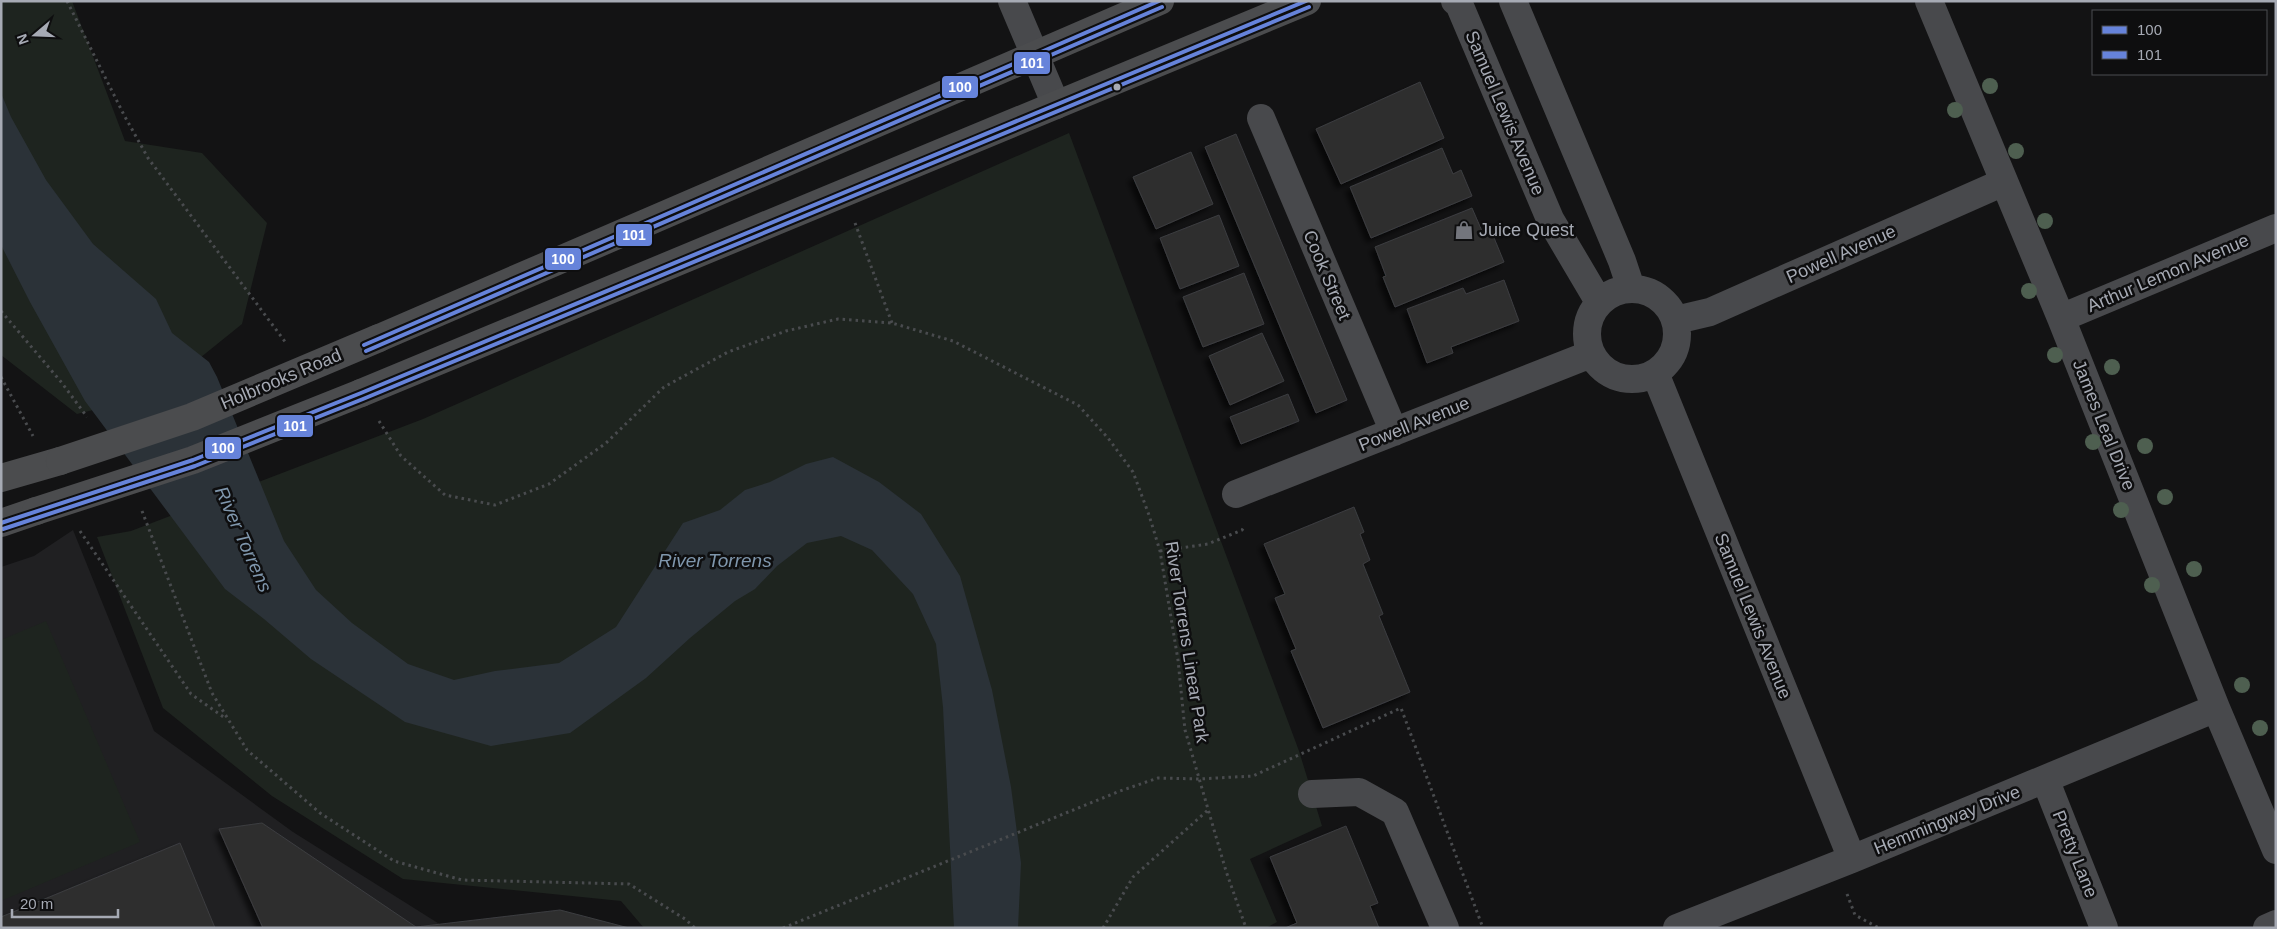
<svg xmlns="http://www.w3.org/2000/svg" width="2277" height="929" font-family="Arial,sans-serif">
	<defs>
		<filter id="shadow"><feDropShadow dx="-4.5" dy="4.5" stdDeviation="2.5" flood-color="#0009"/></filter>
	</defs>
	<rect width="100%" height="100%" fill="#131314"/>
	<path fill="#202022" d="M73,530l81,201 139,101 148,93 25,3h-465v-361l33,-11z"/>
	<path fill="#1e241f" d="M1,1h71l53,140 77,12 65,70 -25,101 -88,71 -77,19 -76,-59z
		M1069,133l230,618 23,75 -72,33 27,63 -11,6h-622l-23,-27 -218,-22 -131,-83 -109,-88 -66,-171 34,-6 292,-112z
		M46,621l94,221 -139,59v-261z"/>
	<path fill="#2b3238" d="M1,93l10,24 35,63 47,64 63,55 16,34 37,29 8,15 67,164 32,49 36,33 56,41 46,16 41,-9 64,-8 57,-36 67,-104 37,-13 25,-20 25,-8 36,-18 27,-7 46,25 42,32 39,62 32,114 19,97 10,76 -3,65h-64l-11,-221 -7,-63 -23,-50 -41,-44 -31,-14 -34,7 -30,23 -22,23 -20,12 -45,37 -44,40 -76,55 -79,13 -86,-24 -94,-63 -47,-40 -39,-30 -140,-188 -55,-99 -29,-57z"/>
	<path fill="#2e2e2f" stroke="#3c3d40" filter="url(#shadow)" d="M1420,82l24,56 -103,46 -25,-55z
		M1236,134l111,266 -31,13 -111,-266z
		M1442,148l11,26 8,-4 11,26 -101,42 -21,-51z
		M1191,152l22,52 -57,25 -23,-52z
		M1472,208l10,23 8,-3 14,34 -109,45 -12,-30 3,-1 -11,-29z
		M1219,215l20,51 -59,23 -20,-51z
		M1244,273l20,51 -61,23 -20,-50z
		M1504,280l15,41 -68,26 2,6 -26,10 -20,-54 56,-21 3,6z
		M1262,333l22,48 -54,24 -21,-49z
		M1288,394l11,27 -58,23 -11,-27z
		M1354,507l10,25 -4,2 10,26 -7,4 20,50 -4,2 31,76 -87,36 -32,-77 5,-2 -21,-51 10,-4 -21,-50z
		M262,823l154,104 144,-17 69,18h-366l-44,-99z
		M1346,826l32,77 -8,3 9,22h-94l12,-5 -27,-66z
		M180,843l35,85h-214v-11z"/>
	<g fill="none" stroke-linecap="round" stroke-linejoin="round">
		<path stroke="#494b4e" stroke-width="3" stroke-dasharray="2.5 4" stroke-linecap="butt" d="M67,1l57,114 24,43 138,185
			M855,223l37,100
			M1,311l61,72 25,34
			M1,377l32,59
			M379,421l22,35 44,39 50,10 54,-21 57,-41 58,-56 64,-35 58,-21 52,-12 54,4 61,18 125,64 30,33 25,34 16,43 11,36 18,109 7,70 41,141 20,57
			M142,511l70,182 35,57 73,63 74,48 68,19 167,4 56,35 10,9
			M80,531l111,163 34,24
			M1160,551l48,-7 34,-14 3,-4
			M1847,894l8,21 24,13
			M783,928l337,-137 38,-13 41,1 54,-3 148,-68 82,220
			M1103,928l30,-51 75,-67"/>
		<path stroke="#48494c" stroke-width="28" d="M1012,1l44,104
			M1455,1l4,3 91,215 49,83
			M1513,1l109,260 9,27
			M1929,1l132,317 155,390 60,142
			M1261,118l133,314
			M1587 334a45 45 0 1 1 90 0a45 45 0 1 1-90 0Z
			M2061,318l215,-90
			M1676,320l34,-8 294,-130
			M1655,373l197,486
			M1236,494l355,-140
			M2045,779l59,149
			M1312,794l47,-2 36,20 50,116
			M1677,928l175,-69 364,-151
			M2267,928l9,-4"/>
		<path stroke="#4b4c4e" stroke-width="28" d="M379,338l781,-337
			M361,393l946,-392
			M1,478l59,-17
			M1,523l35,-12"/>
		<path stroke="#4b4c4e" stroke-width="28" d="M60,461l132,-44 187,-79
			M36,511l157,-51 168,-67"/>
		<g stroke="#0e0e0f" stroke-width="8">
			<path id="bus-1" d="M364,345l795,-344
				M1,523l192,-63 168,-67 945,-392"/>
		</g>
		<g stroke="#0e0e0f" stroke-width="8">
			<path id="bus-2" d="M366,351l796,-344
				M3,529l192,-63 168,-67 946,-392"/>
		</g>
		<use href="#bus-1" stroke="#6683da" stroke-width="4"/>
		<use href="#bus-2" stroke="#6683da" stroke-width="4"/>
	</g>
	<g fill="#4e5f50">
		<circle cx="1990" cy="86" r="8"/>
		<circle cx="1955" cy="110" r="8"/>
		<circle cx="2016" cy="151" r="8"/>
		<circle cx="2045" cy="221" r="8"/>
		<circle cx="2029" cy="291" r="8"/>
		<circle cx="2055" cy="355" r="8"/>
		<circle cx="2112" cy="367" r="8"/>
		<circle cx="2093" cy="442" r="8"/>
		<circle cx="2145" cy="446" r="8"/>
		<circle cx="2165" cy="497" r="8"/>
		<circle cx="2121" cy="510" r="8"/>
		<circle cx="2194" cy="569" r="8"/>
		<circle cx="2152" cy="585" r="8"/>
		<circle cx="2242" cy="685" r="8"/>
		<circle cx="2260" cy="728" r="8"/>
	</g>
	<defs>
		<g id="shop-bare" transform="scale(1.5)"><path d="M-5-2.5h2.3a2.7 3.5 0 0 1 5.4 0H5L5.5 6h-11ZM-1.5-2.5h3a1.5 2.3 0 0 0-3 0Z" fill="#73757c" stroke="#0e0e0f" stroke-width="2.5" paint-order="stroke"/></g>
	</defs>
	<g fill-rule="evenodd">
		<use href="#shop-bare" x="1464" y="230"/>
	</g>
	<circle fill="#a6aab4" stroke="#0e0e0f" stroke-width="2" cx="1117" cy="87" r="4.5"/>
	<g text-anchor="middle" stroke-width="5" stroke-linejoin="round" paint-order="stroke">
		<g font-size="18" fill="#a6aab4" stroke="#0e0e0f">
			<text transform="translate(1505 113) rotate(67)" y="6">Samuel Lewis Avenue</text>
			<text transform="translate(1841 254) rotate(-24)" y="6">Powell Avenue</text>
			<text transform="translate(2168 273) rotate(-23)" y="6">Arthur Lemon Avenue</text>
			<text transform="translate(1327 275) rotate(67)" y="6">Cook Street</text>
			<text transform="translate(281 379) rotate(-23)" y="6">Holbrooks Road</text>
			<text transform="translate(1414 424) rotate(-22)" y="6">Powell Avenue</text>
			<text transform="translate(2104 425) rotate(68)" y="6">James Leal Drive</text>
			<text transform="translate(1753 616) rotate(68)" y="6">Samuel Lewis Avenue</text>
			<text transform="translate(1187 642) rotate(81)" y="6">River Torrens Linear Park</text>
			<text transform="translate(1947 820) rotate(-22)" y="6">Hemmingway Drive</text>
			<text transform="translate(2075 854) rotate(68)" y="6">Pretty Lane</text>
		</g>
		<g font-size="18" fill="#a6aab4" stroke="#0e0e0f" text-anchor="start">
			<text x="1479" y="236">Juice Quest</text>
		</g>
		<g font-size="19" font-style="italic" fill="#7f96ac" stroke="#0e0e0f">
			<text transform="translate(244 539) rotate(66)" y="7">River Torrens</text>
			<text x="715" y="567">River Torrens</text>
		</g>
	</g>
	<g stroke="#0e0e0f" stroke-width="2">
		<rect x="1013" y="51" width="38" height="24" rx="5" fill="#6683da"/>
		<rect x="941" y="75" width="38" height="24" rx="5" fill="#6683da"/>
		<rect x="615" y="223" width="38" height="24" rx="5" fill="#6683da"/>
		<rect x="544" y="247" width="38" height="24" rx="5" fill="#6683da"/>
		<rect x="276" y="414" width="38" height="24" rx="5" fill="#6683da"/>
		<rect x="204" y="436" width="38" height="24" rx="5" fill="#6683da"/>
	</g>
	<g font-size="14" text-anchor="middle" font-weight="bold" fill="#fff">
		<text x="1032" y="68">101</text>
		<text x="960" y="92">100</text>
		<text x="634" y="240">101</text>
		<text x="563" y="264">100</text>
		<text x="295" y="431">101</text>
		<text x="223" y="453">100</text>
	</g>
	<rect width="2277" height="929" fill="none" stroke="#a6aab4" stroke-width="5"/>
	<rect x="2092" y="10" width="175" height="65" fill="#0e0e0f" stroke="#4b4c51"/>
	<rect x="2102" y="26" width="25" height="8" fill="#6683da" stroke="#4b4c51"/>
	<text x="2137" y="35" font-size="15" fill="#a6aab4">100</text>
	<rect x="2102" y="51" width="25" height="8" fill="#6683da" stroke="#4b4c51"/>
	<text x="2137" y="60" font-size="15" fill="#a6aab4">101</text>
	<g transform="translate(35 35) rotate(251)" stroke="#0e0e0f" stroke-width="4" paint-order="stroke">
	<path d="M0-4L9 19L0 12L-9 19Z" fill="#a6aab4"/>
	<text y="-8" font-size="14" font-weight="bold" text-anchor="middle" fill="#a6aab4">N</text>
	</g>
	<path d="M12 909v8h106v-8" fill="none" stroke="#a6aab4" stroke-width="2.5"/>
	<text x="20" y="909" font-size="15" fill="#a6aab4" stroke="#0e0e0f" stroke-width="4" paint-order="stroke">20 m</text>
</svg>
